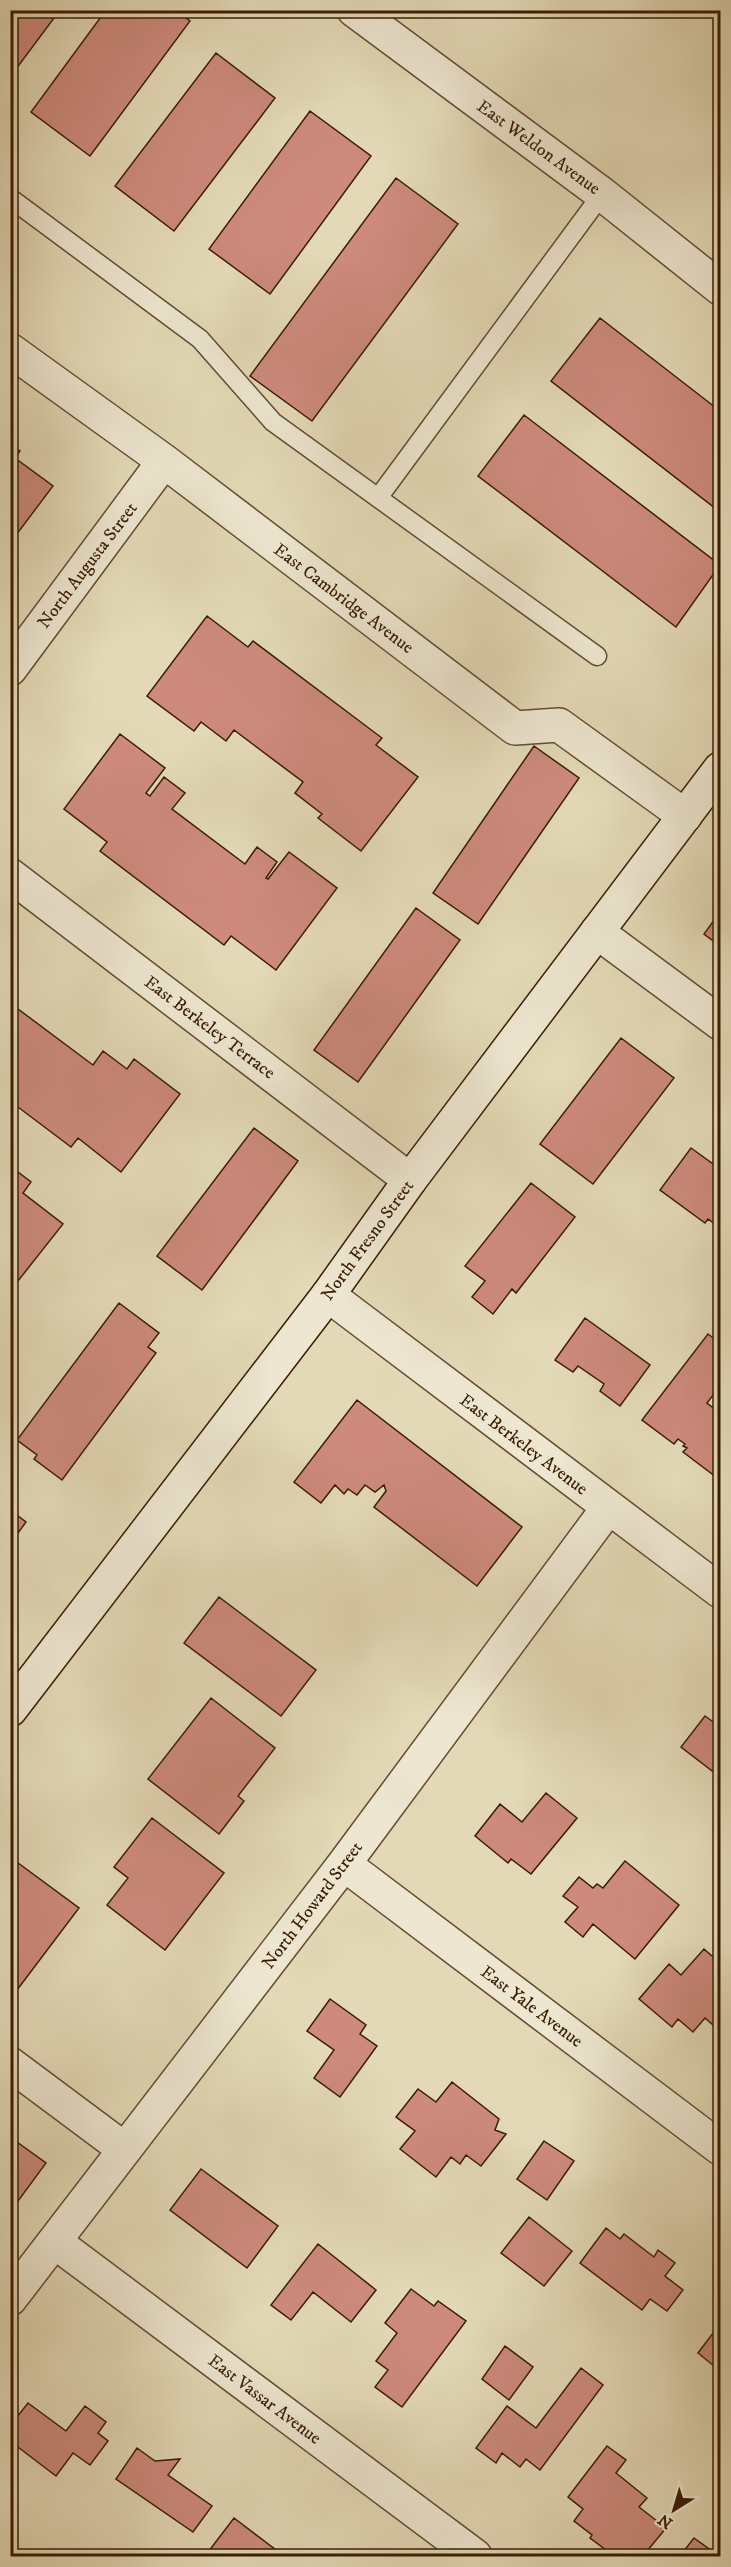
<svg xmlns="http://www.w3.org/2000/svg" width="731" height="2567" font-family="'IM FELL DW Pica',serif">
	<rect width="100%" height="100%" fill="#e3d9b6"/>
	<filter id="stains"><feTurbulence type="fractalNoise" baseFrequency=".00333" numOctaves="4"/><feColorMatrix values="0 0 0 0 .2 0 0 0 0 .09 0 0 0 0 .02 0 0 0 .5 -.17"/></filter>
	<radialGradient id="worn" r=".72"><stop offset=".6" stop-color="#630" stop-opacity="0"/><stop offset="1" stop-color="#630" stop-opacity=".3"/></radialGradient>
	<path fill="#cd8a7d" stroke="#3a1c03" stroke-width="1.5" d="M10,10h50l-50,67z
		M106,10h69l15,11 -100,135 -59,-44z
		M216,53l59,45 -101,133 -59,-45z
		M310,111l61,45 -101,138 -61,-45z
		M396,178l62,46 -146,197 -62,-45z
		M600,318l120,93v101l-169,-131z
		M524,415l196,150 -44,62 -198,-151z
		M10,445l10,6 -5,7 38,28 -43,57z
		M207,616l41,31 5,-6 129,97 -6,7 42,32 -57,74 -43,-33 4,-4 -27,-21 8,-11 -69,-52 -8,11 -25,-19 -7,9 -47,-35z
		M120,734l45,34 -19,25 4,3 14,-19 21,16 -13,16 73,55 12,-17 20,15 -11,16 2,1 21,-27 48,36 -61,82 -45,-34 -7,9 -124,-94 7,-9 -43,-33z
		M534,746l45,32 -101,146 -45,-31z
		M416,908l44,32 -102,142 -44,-32z
		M720,912v34l-16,-12z
		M10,1003l83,62 10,-14 24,18 7,-10 46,35 -59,78 -43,-34 -7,9 -61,-46z
		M621,1038l53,40 -81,106 -53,-40z
		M254,1128l44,33 -96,129 -45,-34z
		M691,1148l29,21v59l-12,-9 -3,4 -45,-33z
		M10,1166l21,16 -8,11 40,31 -53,67z
		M531,1183l44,34 -59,76 -4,-4 -19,25 -21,-17 13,-16 -20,-15z
		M119,1303l40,30 -11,14 8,6 -94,127 -28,-21 3,-4 -20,-15z
		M585,1318l65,47 -30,41 -20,-15 4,-7 -26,-18 -5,6 -18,-12z
		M708,1334l12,9v43l-13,17 13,10v67l-37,-28 4,-4 -4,-2 2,-2 -7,-5 -4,5 -32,-24z
		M357,1400l165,127 -45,59 -103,-79 12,-16 -2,-6 -9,7 -10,-7 -8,10 -9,-6 -4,5 -9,-9 -14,18 -27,-21z
		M10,1510l16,12 -16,22z
		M219,1597l97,73 -35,46 -97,-73z
		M211,1698l64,50 -37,48 6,5 -25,33 -71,-55z
		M705,1716l14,10 1,-2v53l-39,-30z
		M546,1793l31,25 -46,56 -20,-15 -3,4 -33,-27 25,-32 22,18z
		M152,1818l72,55 -59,77 -58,-45 21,-27 -14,-11z
		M10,1857l69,51 -62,82 -7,-4z
		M625,1861l54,44 -44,54 -42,-35 -10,13 -18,-15 13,-15 -15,-11 16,-19 14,11 4,-4 6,4z
		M704,1949l16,14v68l-15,-13 -12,14 -15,-13 -6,8 -33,-28 30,-35 12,11z
		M330,1999l36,26 -6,9 17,12 -37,51 -26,-19 20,-28 -27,-19z
		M452,2082l47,37 -4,11 11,4 -25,32 -15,-11 -6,9 -9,-7 -15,20 -36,-28 15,-18 -19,-14 22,-28 18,13z
		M10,2137l36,26 -36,49z
		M544,2141l30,20 -27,39 -30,-21z
		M201,2169l77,57 -31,42 -77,-58z
		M529,2217l43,34 -28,35 -43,-33z
		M606,2228l14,11 4,-5 30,23 4,-7 17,13 -10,13 18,14 -16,21 -17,-12 -8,11 -62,-47z
		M318,2244l58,46 -25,32 -38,-30 -22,28 -20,-15z
		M411,2289l23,17 4,-5 28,20 -64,86 -27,-20 13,-17 -12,-9 21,-28 -12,-10z
		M720,2324v47l-22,-18z
		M505,2346l28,21 -24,33 -27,-21z
		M581,2368l22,17 -63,85 -14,-11 -6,8 -18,-14 -6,10 -20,-15 31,-42 29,22z
		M28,2403l38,28 19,-25 21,16 -8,11 10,8 -18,24 -17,-12 -17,23 -46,-35v-15z
		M607,2446l19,14 -10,13 31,25 -8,9 27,21 -23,28h-29l-24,-18 2,-3 -18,-14 9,-12 -15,-12z
		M137,2448l18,13 25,-2 -12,16 44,31 -19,26 -77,-53z
		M234,2518l50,38h-79z
		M694,2538l25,18h-39z"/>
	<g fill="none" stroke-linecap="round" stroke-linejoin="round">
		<g stroke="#644b30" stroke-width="21">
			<path id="service" d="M10,198l190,141 73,83 324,234
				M378,498l224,-304"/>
		</g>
		<g stroke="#644b30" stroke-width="36">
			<path id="minor" d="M354,10l248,184 118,94
				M10,350l154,111 351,267 44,-3 126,91
				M10,669l154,-208
				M10,875l400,305
				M597,932l123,91
				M328,1295l392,296
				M344,1864l376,284
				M10,2064l114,85
				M55,2242l420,314
				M10,2299l334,-435 264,-356"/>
		</g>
		<g stroke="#3a1c03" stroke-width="36">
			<path id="secondary" d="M10,1710l318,-415 82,-115 310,-411"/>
		</g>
		<use href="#service" stroke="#ede6d0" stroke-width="18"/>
		<use href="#minor" stroke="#ede6d0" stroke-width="33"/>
		<use href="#secondary" stroke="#ede6d0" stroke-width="33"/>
	</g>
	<g text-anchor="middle" stroke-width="6" stroke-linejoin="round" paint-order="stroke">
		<g font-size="18" fill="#3a1c03" stroke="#ede6d0">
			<text transform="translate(539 147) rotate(36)" y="6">East Weldon Avenue</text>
			<text transform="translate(87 565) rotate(-53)" y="6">North Augusta Street</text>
			<text transform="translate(344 598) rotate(37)" y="6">East Cambridge Avenue</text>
			<text transform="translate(210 1027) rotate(37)" y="6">East Berkeley Terrace</text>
			<text transform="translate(367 1240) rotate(-54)" y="6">North Fresno Street</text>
			<text transform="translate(524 1444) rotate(37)" y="6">East Berkeley Avenue</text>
			<text transform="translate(312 1905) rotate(-53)" y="6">North Howard Street</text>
			<text transform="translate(532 2006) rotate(37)" y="6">East Yale Avenue</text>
			<text transform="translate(265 2399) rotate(37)" y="6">East Vassar Avenue</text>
		</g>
	</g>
	<rect width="731" height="2567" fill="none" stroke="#e3d9b6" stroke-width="36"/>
	<rect x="12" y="12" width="707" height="2543" fill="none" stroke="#3a1c03" stroke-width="3"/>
	<rect x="18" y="18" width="695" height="2531" fill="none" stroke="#3a1c03" stroke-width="1.5"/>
	<g transform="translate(674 2510) rotate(217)" stroke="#ede6d0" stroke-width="4.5" paint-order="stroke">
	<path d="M0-4.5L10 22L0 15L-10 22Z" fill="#3a1c03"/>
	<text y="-9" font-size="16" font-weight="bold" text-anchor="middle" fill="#3a1c03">N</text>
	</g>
	<rect width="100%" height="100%" filter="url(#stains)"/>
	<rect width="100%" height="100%" fill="url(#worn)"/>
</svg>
